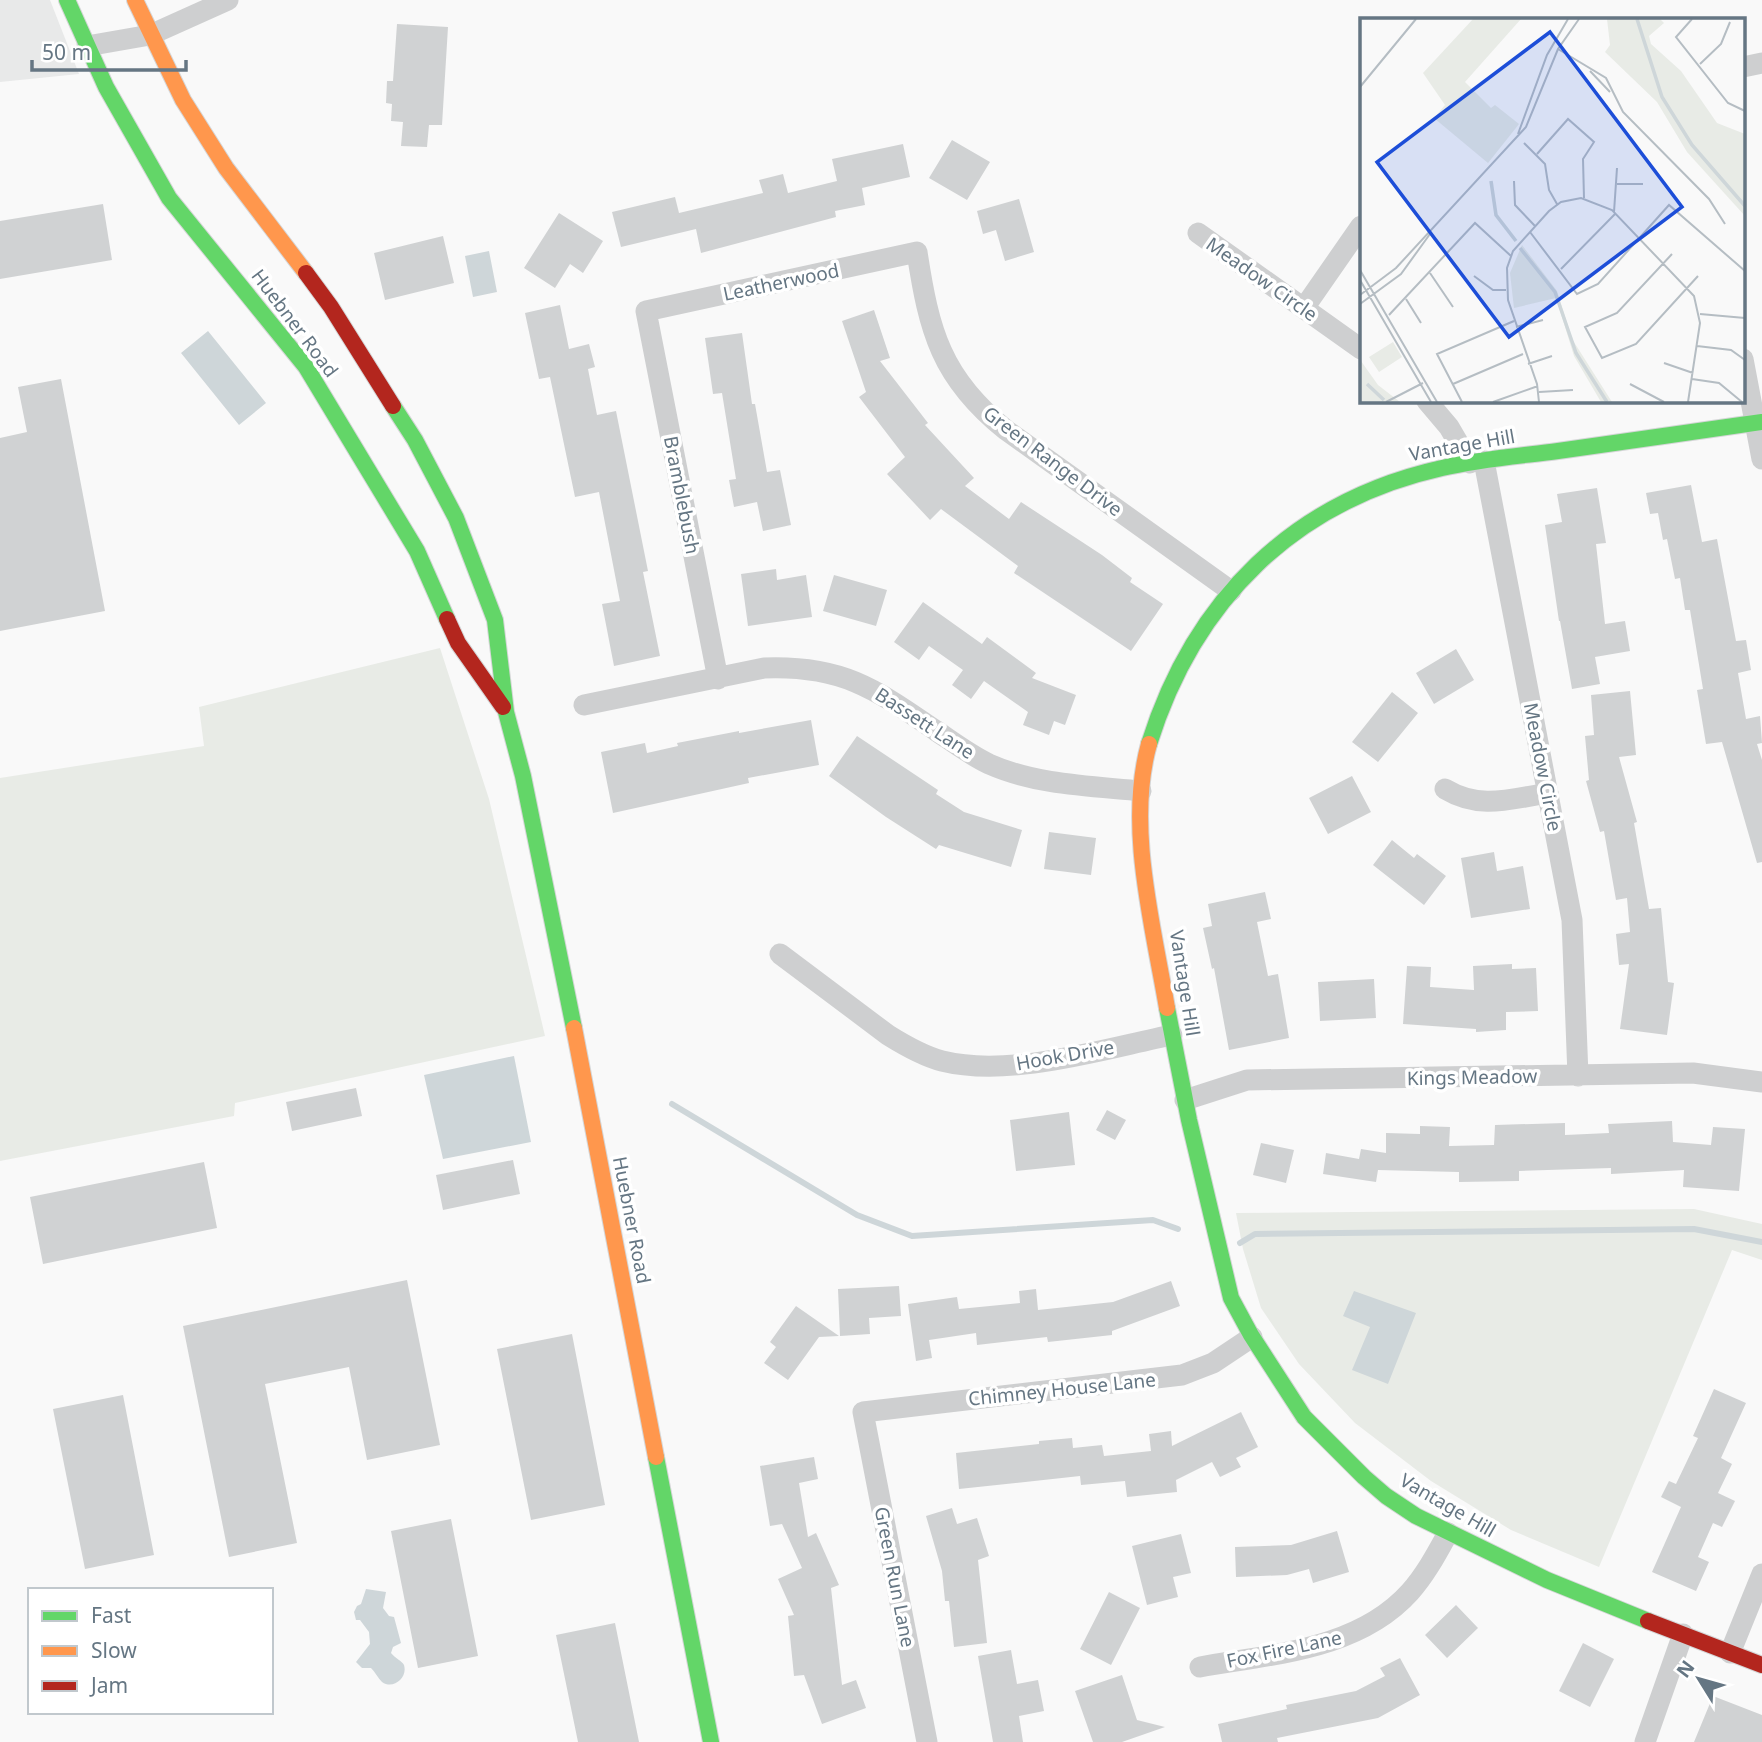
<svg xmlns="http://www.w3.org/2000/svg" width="1762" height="1742" font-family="'Noto Sans',sans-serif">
	<rect width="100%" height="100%" fill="#f9f9f9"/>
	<path fill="#e8e9e9" d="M0,0h50l29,74 -79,8z"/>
	<path fill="#e8ebe6" d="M440,648l49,151 56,237 -310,67 -1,13 -234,45v-383l204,-32 -5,-39z
		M1694,1209l68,15v36l-30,-10 -133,317 -88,-37 -80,-49 -76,-58 -56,-59 -38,-56 -18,-59 -7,-36z"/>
	<path fill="#ced6d9" d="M489,251l8,41 -24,5 -8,-41z
		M208,331l58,72 -27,22 -58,-72z
		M514,1056l17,86 -88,17 -19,-84z
		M1354,1291l62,22 -28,71 -36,-14 18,-43 -27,-11z
		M366,1589l20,3 -3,16 6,8 5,1 7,26 -8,4 -2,6c4,5 11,8 13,12 4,13 -11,25 -22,17 -4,-4 -7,-10 -11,-14h-9l-6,-6 14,-18 -1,-12 -9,-12h-4l-2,-8 3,-6 4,-2z"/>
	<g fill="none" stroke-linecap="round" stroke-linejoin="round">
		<path stroke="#ced6d9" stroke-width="6" d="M672,1104l185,111 55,21 241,-16 25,9
			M1240,1243l15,-9 439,-5 68,13"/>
	</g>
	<path fill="#d0d2d3" d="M397,24l51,3 -6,98h-13l-2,22 -26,-1 2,-24 -12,-1 1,-17 -6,-1 1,-22h6z
		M952,140l38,22 -23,38 -38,-22z
		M903,144l7,33 -48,11 3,17 -30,6 1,6 -135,36 -5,-24 -75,18 -9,-35 63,-15 4,16 84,-20 -4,-13 24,-6 5,19 49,-12 -5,-22z
		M1019,199l15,53 -29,9 -9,-31 -13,4 -6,-23z
		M103,204l9,56 -112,19v-58z
		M559,213l44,28 -20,32 -13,-9 -15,24 -31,-20z
		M443,236l11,47 -69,17 -11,-47z
		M560,305l9,44 20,-5 6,23 -7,2 9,46 19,-4 32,160 -5,1 17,84 -46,10 -12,-62 18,-3 -21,-109 -24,5 -25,-120 -11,2 -14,-66z
		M874,310l16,48 -10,3 48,62 -3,2 49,53 -9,8 44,33 12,-17 81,53 30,23 -2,4 33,22 -32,47 -117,-78 4,-7 -77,-57 -11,11 -43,-46 18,-17 -46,-60 7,-5 -24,-71z
		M742,333l10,71h3l12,68 13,-2 11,55 -28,6 -6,-29 -23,5 -5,-27 7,-1 -14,-86 -9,1 -8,-56z
		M61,379l44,232 -105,20v-193l27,-6 -9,-45z
		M1691,485l11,57 15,-3 19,102 10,-1 5,30 -13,3 8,46 14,-3 2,27 -5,1 5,16v102l-5,1 -35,-121 -16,2 -9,-54 6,-1 -13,-79h-5l-5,-32 -5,1 -8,-40 -4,1 -5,-27 -8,1 -4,-21z
		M1597,488l9,55 -10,1 9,80 20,-3 5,30 -35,6 5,27 -28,5 -12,-68h-1l-14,-96 17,-3 -5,-28z
		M776,569l1,11 29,-5 6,42 -64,9 -7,-52z
		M834,575l53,15 -11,36 -53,-15z
		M923,602l59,42 5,-7 49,36 -4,5 44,17 -11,30 -11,-4 -5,14 -26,-10 5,-13 -44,-31 -13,18 -19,-14 11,-15 -34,-24 -10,14 -25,-18z
		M1456,649l18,31 -40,24 -18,-31z
		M1630,691l6,64 -17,2 18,65 -3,1 15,86 12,-1 7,74 6,1 -7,52 -47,-6 9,-65 -10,1 -3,-31 14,-2 -3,-34 -11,2 -12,-69 -4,1 -14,-51 3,-1 -4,-44 9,-1 -3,-40z
		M1392,692l26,21 -40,49 -26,-20z
		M811,720l8,45 -71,13 1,5 -136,30 -12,-61 44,-9 2,10 31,-7 -1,-3 62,-12v2z
		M857,736l81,54 -2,4 28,18 58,18 -11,37 -72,-22 -3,4 -50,-32 -57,-41z
		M1352,776l19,36 -43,22 -19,-36z
		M1049,832l47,6 -5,37 -47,-6z
		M1392,840l22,18 3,-4 29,22 -22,29 -51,-40z
		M1494,852l3,19 26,-5 7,43 -59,9 -10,-60z
		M1265,892l6,27 -14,3 11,54 10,-2 11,64 -60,12 -15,-82 -2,1 -9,-41 9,-2 -4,-22z
		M1512,964v5l24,-1 2,43 -32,1v18l-30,2v-3l-73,-5 4,-58 24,1 -1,20 44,3 -1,-24z
		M1374,979l2,39 -56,3 -2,-39z
		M356,1088l6,28 -70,15 -6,-29z
		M1107,1110l19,10 -11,20 -19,-10z
		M1069,1112l6,53 -59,6 -6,-51z
		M1672,1121l1,21 38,3 2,-18 32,2 -6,62 -56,-4 1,-17 -73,4v-6l-92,3v10l-60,1v-10l-81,-2 -2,12 -53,-8 3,-21 33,6 2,-10 25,4v-20l34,1v-8l30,1 -1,19 45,-1 1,-20 70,-2v12l44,-2 -1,-9z
		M1261,1143l33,7 -8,33 -33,-8z
		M513,1160l7,34 -77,16 -7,-35z
		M204,1162l13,66 -174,36 -13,-67z
		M407,1280l33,165 -73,15 -18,-93 -84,17 32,159 -68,14 -46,-231z
		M1171,1281l9,25 -68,25v4l-64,7 -1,-5 -70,8 -1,-12 -47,7 3,18 -16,3 -8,-57 49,-7 2,12 61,-6 -1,-12 17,-2 2,21 75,-8z
		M899,1286l2,30 -32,2 1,16 -30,2 -2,-47z
		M796,1306l43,30 -20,1 -31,43 -24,-17 12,-16 -6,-5z
		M572,1334l33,171 -74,15 -34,-171z
		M1714,1389l32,14 -25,55 11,6 -14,29 17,8 -13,26 -9,-4 -15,34 11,5 -13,29 -44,-19 29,-65 -20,-10 8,-16 7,3 22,-46 -5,-2z
		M123,1395l31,160 -69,14 -32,-160z
		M1241,1412l17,35 -22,11 5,9 -21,10 -8,-15 -36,18 1,12 -50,5 -2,-16 -44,4 -1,-9 -121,13 -3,-36 83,-9v-3l33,-3 1,10 29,-3 2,11 47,-5 -2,-17 22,-3 1,15z
		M814,1457l4,22 -19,4 9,54 8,-4 23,52 -8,3 11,97 14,-5 10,28 -44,16 -18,-49 -10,1 -6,-60 6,-1 -16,-36 24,-11 -20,-44 -12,2 -10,-60z
		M952,1508l5,16 20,-6 12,38 -11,4 9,83 -33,4 -5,-46h-4l-3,-30 -16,-55z
		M451,1519l27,137 -60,12 -27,-137z
		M1337,1531l12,41 -36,11 -4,-14 -22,6 -51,2 -1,-30 56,-2z
		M1181,1534l10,39 -18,4 5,20 -31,8 -15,-59z
		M1109,1592l31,16 -29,57 -31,-16z
		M1456,1605l22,23 -31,30 -22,-23z
		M615,1623l24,119h-61l-22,-107z
		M1583,1643l31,16 -24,48 -31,-16z
		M1011,1650l6,34 21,-4 6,31 -25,5 4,26h-30l-15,-86z
		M1400,1658l20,37 -42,23 -101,20 1,4h-56l-4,-18 69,-15 -1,-4 70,-14 29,-15 -5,-8z
		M1122,1675l15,45 28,7 -43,15h-29l-18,-51z
		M1713,1696l49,19v27h-68z"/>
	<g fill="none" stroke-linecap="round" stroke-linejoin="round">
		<g stroke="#d5d6d7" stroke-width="18">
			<path id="fast" d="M67,0l39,87 63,111 137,169 111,184 30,68
				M393,406l22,34 41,78 39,102 11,92 17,64 51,252
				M1149,744c45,-144 145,-243 293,-276 38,-9 77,-12 116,-17 68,-10 136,-19 204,-29
				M1167,1008l22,112 42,178 20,37 53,82 60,60 22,19 30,20 131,64 101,41
				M656,1457l55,285"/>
		</g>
		<g stroke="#d5d6d7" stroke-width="18">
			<path id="slow" d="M135,0l48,100 43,68 80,105
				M1149,744c-23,82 4,181 18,264
				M574,1028l82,429"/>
		</g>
		<g stroke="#d5d6d7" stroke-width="18">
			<path id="jam" d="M306,273l25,34 62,99
				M447,619l11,24 45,64
				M1648,1621l114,44"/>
		</g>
		<path stroke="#cecfd0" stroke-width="21" d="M87,46l63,-11 78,-35
			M1743,67l19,-4
			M1198,233l163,116
			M1304,308l57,-82
			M1743,359l19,100
			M1427,401l22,26 21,36
			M1484,461l88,459 6,156
			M718,679l-72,-368 271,-59c12,79 24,126 89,178l225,161
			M584,705l180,-37c77,-3 110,20 171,62 18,12 35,25 54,34 47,21 102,22 152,27
			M1445,789c35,21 65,10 103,4
			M780,954l108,81c16,10 35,21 54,26 68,17 161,-12 230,-26
			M1185,1100l62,-20 446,-7 69,9
			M1730,1653l32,-79
			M1200,1667c72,-13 158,-17 210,-75 16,-18 27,-39 38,-59
			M927,1742l-64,-330 319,-37 31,-12 39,-26
			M1645,1742l38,-108"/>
		<use href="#fast" stroke="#63d668" stroke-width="16"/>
		<use href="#slow" stroke="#ff974d" stroke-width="16"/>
		<use href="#jam" stroke="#b3261e" stroke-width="16"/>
	</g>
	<g text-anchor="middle" stroke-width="7" stroke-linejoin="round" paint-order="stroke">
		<g font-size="19" fill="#657683" stroke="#fff">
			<text transform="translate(1262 279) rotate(35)" y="7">Meadow Circle</text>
			<text transform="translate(781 282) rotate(-12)" y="7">Leatherwood</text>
			<text transform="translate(295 323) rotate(53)" y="7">Huebner Road</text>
			<text transform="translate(1462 445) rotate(-10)" y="7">Vantage Hill</text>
			<text transform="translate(1053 461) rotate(37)" y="7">Green Range Drive</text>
			<text transform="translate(682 495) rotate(79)" y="7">Bramblebush</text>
			<text transform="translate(925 723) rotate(33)" y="7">Bassett Lane</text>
			<text transform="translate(1543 767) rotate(79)" y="7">Meadow Circle</text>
			<text transform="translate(1185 983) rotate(81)" y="7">Vantage Hill</text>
			<text transform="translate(1065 1055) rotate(-10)" y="7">Hook Drive</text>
			<text transform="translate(1472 1077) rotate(-1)" y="7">Kings Meadow</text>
			<text transform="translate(632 1220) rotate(79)" y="7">Huebner Road</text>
			<text transform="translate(1062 1389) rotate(-6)" y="7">Chimney House Lane</text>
			<text transform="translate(1448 1505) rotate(30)" y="7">Vantage Hill</text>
			<text transform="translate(895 1577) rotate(79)" y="7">Green Run Lane</text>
			<text transform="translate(1284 1649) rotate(-12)" y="7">Fox Fire Lane</text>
		</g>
	</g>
	<g transform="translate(1360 18)">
		<rect width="385" height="385" fill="#f9f9f9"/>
		<path d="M113,1h48l-56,63 26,26 4,-3 24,19 -31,39 -54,-45 11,-13 -22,-32zM247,1h53l4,4 -15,13 2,8 30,27 36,52 28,11v82l-58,-64 -30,-50 -52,-50 5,-7zM162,227l35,46 15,48 40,63h-11l-27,-46 -18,-58 -42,10 -4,-35zM33,324l9,15 -23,15 -10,-15zM1,343l17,24 22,17h-40z" fill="#e8ebe6"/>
		<path fill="none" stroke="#ced6d9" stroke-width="3.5" d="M277,1l25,78 30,48 53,61M131,163l5,34 20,26M160,230l35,44 21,61 31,49M7,366l17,16"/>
		<path fill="none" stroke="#b5bdc3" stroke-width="2" d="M332,1l-16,18 52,66 17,8M198,31l48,29 17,34 86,87 16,25M340,46l21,-20 9,-22M230,53l20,21M0,69l56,-68M158,116l29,-79 21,-36M164,125l21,21 4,26 8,14M177,136l31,-35 26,23 -11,17 1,39M154,163l1,24 20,21M257,166h26M254,194l3,-44M170,214l47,62 21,-10 71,-79 76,66M312,236l-55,59 -32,14 17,31 34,-14 62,-68M201,251l54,-55M0,252l77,132M70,255l23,34M114,258l19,14h13M0,262l71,122M0,277l36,-27 130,-141 32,-78 21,-30M46,281l15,24M0,286l41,-30 29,-40M340,296l45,4M29,297l86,-92 36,33M156,309l27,-7M337,328l34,4 14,10M304,345l29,10M168,346l24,-8M332,361l27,4 23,19M93,366l70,-30M270,366l34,18M179,374l34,-2M26,384l37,-19M102,384l-25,-48 77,-33M133,384l45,-16M179,384l-2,-18 -29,-84 -1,-32 6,-17 36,-40 12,-9 20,-4 31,12 82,86 6,27 -12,79"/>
		<path fill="#1d4ed8" fill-opacity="0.15" stroke="#1d4ed8" stroke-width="3.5" d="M190,14l132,175 -173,130 -132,-175z"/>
		<rect width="385" height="385" fill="none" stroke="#657683" stroke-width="3.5"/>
	</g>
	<rect x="28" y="1588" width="245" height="126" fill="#ffffff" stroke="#c1c8cd" stroke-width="2"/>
	<rect x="42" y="1611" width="35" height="10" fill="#63d668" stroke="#c1c8cd" stroke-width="2"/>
	<text x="91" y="1623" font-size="21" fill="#657683">Fast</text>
	<rect x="42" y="1646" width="35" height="10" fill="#ff974d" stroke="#c1c8cd" stroke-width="2"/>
	<text x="91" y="1658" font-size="21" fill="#657683">Slow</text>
	<rect x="42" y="1681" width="35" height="10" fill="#b3261e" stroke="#c1c8cd" stroke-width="2"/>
	<text x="91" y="1693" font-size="21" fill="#657683">Jam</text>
	<g transform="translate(1699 1679) rotate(307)" stroke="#ffffff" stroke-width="5" paint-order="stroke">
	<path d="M0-5L12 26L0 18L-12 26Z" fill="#657683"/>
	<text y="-10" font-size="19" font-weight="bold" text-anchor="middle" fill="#657683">N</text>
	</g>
	<path d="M32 60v10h154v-10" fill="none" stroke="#657683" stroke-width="3.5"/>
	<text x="42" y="60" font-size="21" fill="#657683" stroke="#ffffff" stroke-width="5" paint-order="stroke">50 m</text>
</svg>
